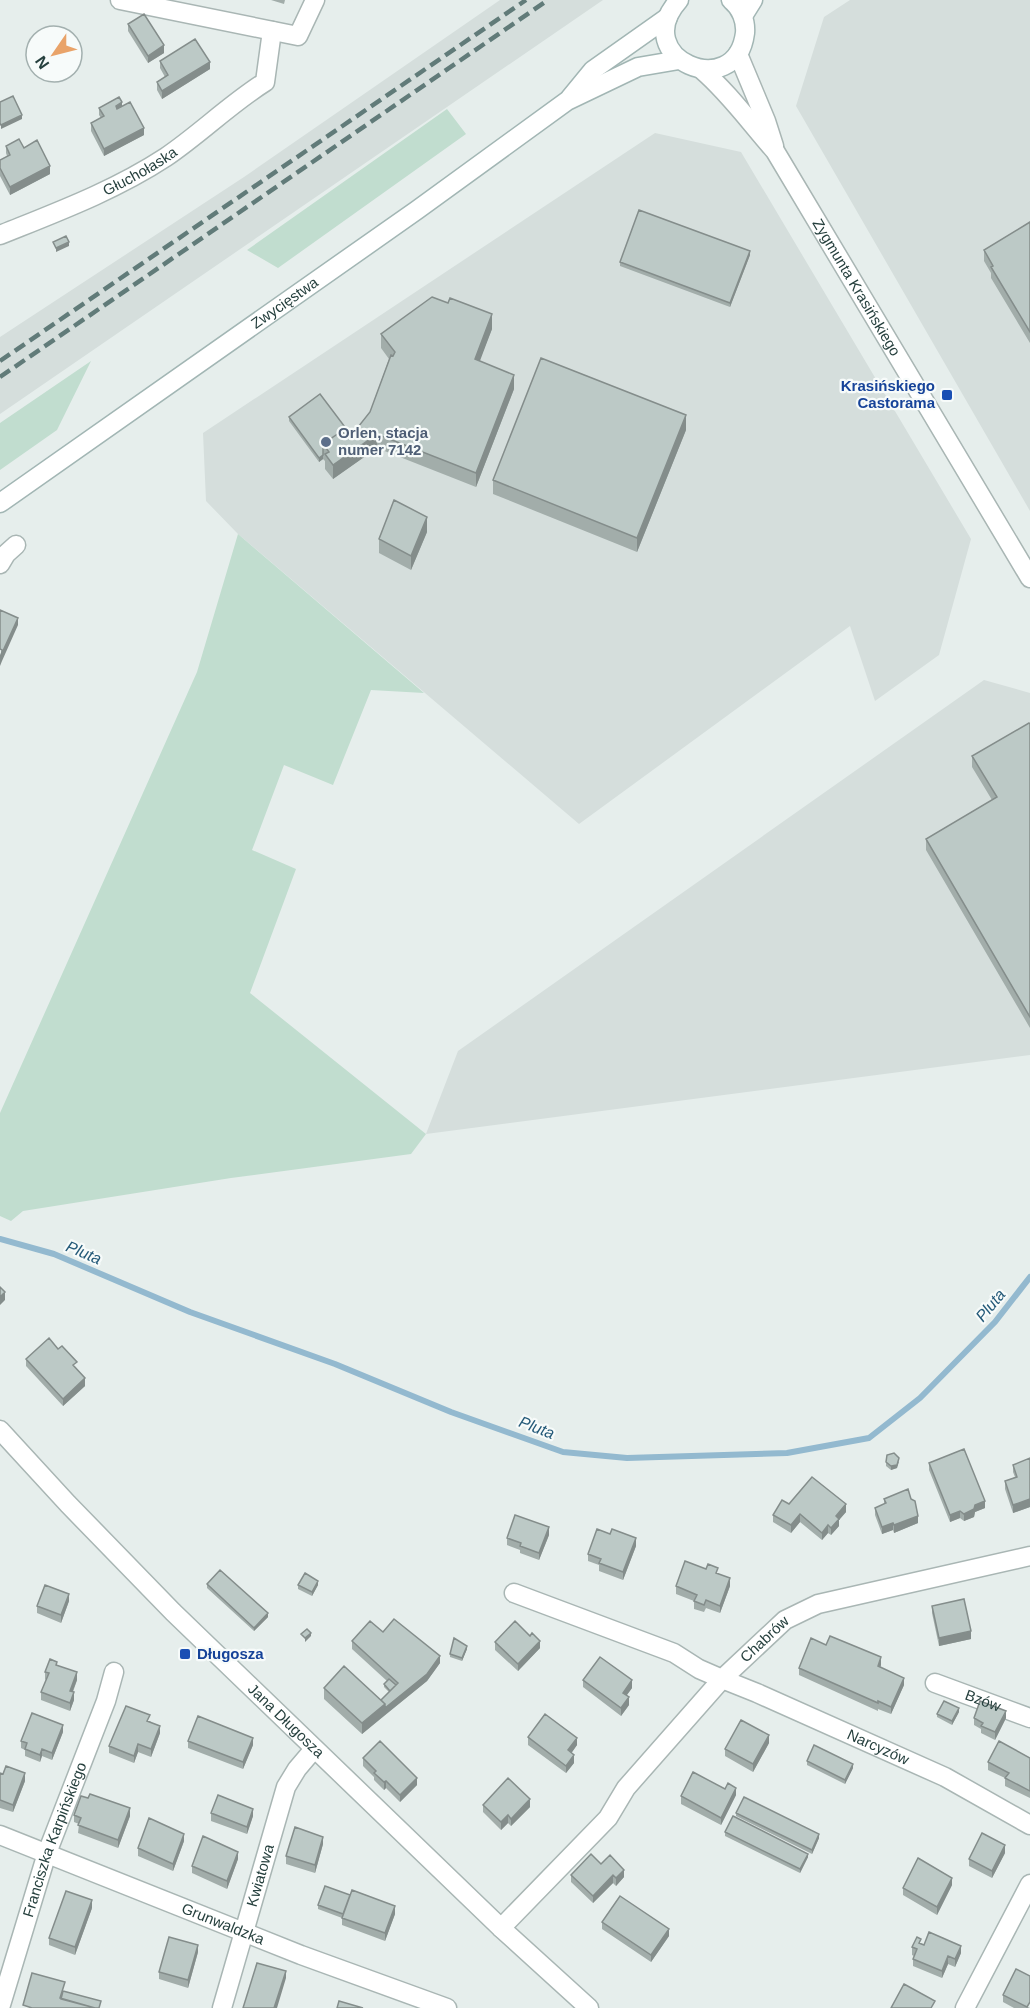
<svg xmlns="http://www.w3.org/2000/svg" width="1030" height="2008" font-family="Arial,sans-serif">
	<rect width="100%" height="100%" fill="#e6eeec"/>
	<path fill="#d5dedc" d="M500,0h103l-603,414v-77l244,-160z
		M850,0h180v511l-234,-405 28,-89z
		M655,133l86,19 230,387 -32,116 -64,46 -25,-75 -271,198 -341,-290 -32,-33 -3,-68z
		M984,680l46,13v362l-604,79 32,-83z"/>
	<path fill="#c1ddcf" d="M447,109l19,25 -188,134 -31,-18z
		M91,361l-34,69 -57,40v-47z
		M238,534l186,159 -53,-3 -38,95 -49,-20 -32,85 44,19 -46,124 176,141 -15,20 -180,24 -208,33 -12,10 -11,-5v-103l197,-441z"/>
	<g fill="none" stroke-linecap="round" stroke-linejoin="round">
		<path stroke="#93b9cf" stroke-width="6" d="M0,1239l54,15 136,58 145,52 116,48 112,40 64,6 160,-5 82,-15 51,-40 75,-76 35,-45"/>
		<g stroke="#a9b6b4" stroke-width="21">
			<g id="minor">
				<path d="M120,0l178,36 17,-36"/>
				<path id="s1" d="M0,235c57,-23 114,-44 166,-78 34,-23 64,-53 99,-75l7,-51"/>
				<path d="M0,564l6,-10 10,-9"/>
				<path id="s2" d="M514,1593l160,60 25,16 23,10 63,-59 33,-16 212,-48"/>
				<path id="s3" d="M935,1683l95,35"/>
				<path id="s4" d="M0,1835l301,120 146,53"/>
				<path id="s5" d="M501,1928l107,-110 18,-30 96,-109 35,14 188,84 85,48"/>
				<path id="s6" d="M0,2008l47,-155 59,-152 8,-29"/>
				<path id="s7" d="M222,2008l64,-221 11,-18 17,-20"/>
				<path d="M965,2008l65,-124"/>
			</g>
		</g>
		<g stroke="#a9b6b4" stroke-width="21">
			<g id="tertiary">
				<path d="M738,54l28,67 8,25"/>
				<path id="s8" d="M702,70c27,23 49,54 73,81l255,427"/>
				<path id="s9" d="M0,1430l68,74 105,108 328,316 88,80"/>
			</g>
		</g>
		<g stroke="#a2b6b4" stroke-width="21">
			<g id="secondary">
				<path d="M679,0c-52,58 57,104 66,33 1,-12 -4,-25 -14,-33"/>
				<path d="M743,16l10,-16"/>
				<path d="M570,98l23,-28 75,-53"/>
				<path id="s10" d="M0,503l417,-293 150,-109 71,-34 41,-7"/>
			</g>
		</g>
		<use href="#minor" stroke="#fff" stroke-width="18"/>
		<use href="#tertiary" stroke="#fff" stroke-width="18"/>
		<use href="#secondary" stroke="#fff" stroke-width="18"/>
		<path stroke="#617b79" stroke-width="4.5" stroke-dasharray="12 6" stroke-linecap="butt" d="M0,361l526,-361
			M0,377l548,-377"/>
	</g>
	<path fill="#a2adaa" d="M271,0h14l-1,4z
		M128,24l36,29 -16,10 -20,-32z
		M160,61l50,8 -48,30 -5,-9v-8l8,-5 -5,-9z
		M122,106l22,29 -40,21 -13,-25v-8l10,-5 -2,-3v-7z
		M6,146l18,2 26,26 -40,21 -10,-19v-16l7,-4 -1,-3z
		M1030,222v121l-39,-65v-5l-7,-12v-11z
		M750,255l-20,52 -110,-41v-4z
		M492,329l-13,32 35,28 -38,98 -99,-39 -44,31 -8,-10v-8l-2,-2 -4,3 -30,-41v-4l62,19 19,-24 19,-53 -8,-11v-14z
		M686,430l-49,122 -144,-58v-14z
		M427,532l-16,38 -32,-17v-14z
		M1030,724v304l-104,-178v-11l66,-39 -20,-33v-11z
		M26,1359l51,10 8,17 -22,20 -37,-40z
		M1030,1458v49l-17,6 -8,-24v-8l10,-4 -2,-5v-7z
		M886,1462h13l-2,6 -6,2 -5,-4z
		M929,1463l56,45 -10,4 -1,5 -10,4 -4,-3 -10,4 -21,-52z
		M884,1499l34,24 -24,10 -1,-3 -11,4 -7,-19v-7l9,-4z
		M789,1504l57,8 -7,8v6l-8,9 -3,-2 -6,7 -22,-18 -9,11 -18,-11v-7z
		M610,1534l26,12 -13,34 -24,-9v-6l-11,-4v-7z
		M549,1535l-10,25 -19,-7v-3l-13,-5v-7z
		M718,1573l12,13 -10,27 -14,-5 -2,4 -10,-3v-8l-18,-7v-8z
		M207,1584l61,33 -14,14 -47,-43z
		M298,1585h20l-6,11 -14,-7z
		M69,1601l-8,22 -24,-10v-7z
		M932,1606l39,33 -32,7 -7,-33z
		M383,1632l57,31 -13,18 -65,53 -38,-35v-11l57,12 8,-8 -5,-5v-3l3,-3 -35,-32v-8z
		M495,1642l45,6 -22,23 -23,-21z
		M826,1645l55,20 -1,2 24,18 -13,29 -13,-5v2l-79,-36v-7z
		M467,1649l-5,12 -12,-4v-3z
		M57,1665l20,15 -4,12 1,8 -4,11 -29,-11v-8l5,-12 -1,-1v-7z
		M583,1680l49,8 -5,7 2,10 -8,11 -38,-29z
		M959,1712l-7,13 -15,-8v-3z
		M974,1718h32l-11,22 -14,-7v-4l-7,-4z
		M150,1721l10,12 -9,24 -13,-5 -4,11 -25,-10v-7z
		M63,1732l-11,28 -10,-4 -2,6 -15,-6v-6l-4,-2v-7z
		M528,1737l49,8 -6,8 3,10 -8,10 -38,-28z
		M188,1741l65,4 -10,24 -55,-21z
		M769,1743l-16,29 -28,-16v-7z
		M363,1758l54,27 -17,17 -14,-14 -2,2 -10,-10v-3l-11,-11z
		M1030,1758v40l-25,-12v-8l-17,-8v-8z
		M807,1761l46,7 -8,16 -38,-19z
		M0,1773l25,8 -12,31 -13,-4z
		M736,1795l-15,30 -40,-21v-8z
		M483,1805l47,2 -19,19 -3,-3 -7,7 -18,-18z
		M211,1813l42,3 -6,18 -36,-13z
		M736,1813l83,25 -7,16 -76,-38z
		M74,1815l56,1 -12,32 -40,-15 1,-9 -5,-2z
		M725,1832l83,25 -8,16 -75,-37z
		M184,1841l-11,30 -35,-15v-8z
		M323,1844l-8,29 -29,-9v-8z
		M1005,1853l-13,25 -23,-12v-7z
		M238,1859l-11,30 -35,-16v-7z
		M601,1864l23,13 -8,9 -3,-3 -20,20 -22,-21v-7z
		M952,1885l-15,30 -34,-20v-7z
		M318,1905l77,9 -10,27 -43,-16v-7l-24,-9z
		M92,1908l-17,47 -26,-10v-7z
		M602,1922l67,14 -18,26 -49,-33z
		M921,1944l40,9 -6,14 -7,-3 -6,14 -29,-12v-7l1,-3 -2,-1v-8z
		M198,1952l-10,36 -29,-9v-7z
		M1003,1995l27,13h-16l-11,-6z"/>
	<path fill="#848d8b" d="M164,45v8l-16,10v-7z
		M210,62v7l-48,30v-8z
		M122,102v8l-6,3v-7z
		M22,115v4l-21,10v-4z
		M144,128v7l-40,21v-7z
		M50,166v8l-40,21v-8z
		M69,242v4l-13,6v-4z
		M750,251v4l-20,52v-4z
		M492,314v15l-17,45v-15z
		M514,375v14l-38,98v-14z
		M686,415v15l-49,122v-14z
		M377,434v14l-44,31v-14z
		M323,455v4l-4,3v-4z
		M427,517v15l-16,38v-14z
		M18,618v7l-16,36v-8z
		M2,650v11l-2,5v-11z
		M5,1292v8l-5,5v-8z
		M85,1378v8l-22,20v-7z
		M899,1458l-2,10 -6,2v-4z
		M1030,1499v8l-17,6v-8z
		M985,1501v7l-10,4 -1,5 -10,4v-7l11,-9z
		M846,1504v8l-7,8v6l-8,9v-7l5,-12z
		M960,1511v7l-10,4v-7z
		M800,1514v8l-9,11v-8z
		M918,1516v7l-24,10v-8z
		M893,1523v7l-11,4v-7z
		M828,1525v8l-6,7v-7z
		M549,1527v8l-10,25v-7z
		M636,1538v8l-13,34v-8z
		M730,1578v8l-10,27v-7z
		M318,1581v4l-6,11v-4z
		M69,1594v7l-8,22v-8z
		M268,1613v4l-14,14v-3z
		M971,1631v8l-32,7v-8z
		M311,1633v3l-6,6v-4z
		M540,1641v7l-22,23v-7z
		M467,1646v3l-5,12v-3z
		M440,1656v7l-13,18 -42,34v-7z
		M881,1657v8l-3,9v-8z
		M77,1672v8l-7,18v-7z
		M904,1678v7l-13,29v-7z
		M632,1680v8l-9,12v-7z
		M74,1692v8l-4,11v-8z
		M629,1697v8l-8,11v-8z
		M385,1704v11l-23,19v-11z
		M959,1708v4l-7,13v-4z
		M1006,1711v7l-11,22v-8z
		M63,1725v7l-11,28v-7z
		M160,1726v7l-9,24v-8z
		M769,1735v8l-16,29v-8z
		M253,1738v7l-10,24v-7z
		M577,1738v7l-9,13v-8z
		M138,1744v8l-4,11v-7z
		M42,1749v7l-2,6v-7z
		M574,1755v8l-8,10v-7z
		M853,1764v4l-8,16v-4z
		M25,1773v8l-12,31v-7z
		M417,1778v7l-17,17v-7z
		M386,1781v7l-2,2v-8z
		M736,1788v7l-15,30v-7z
		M530,1799v8l-19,19v-7z
		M130,1808v8l-12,32v-8z
		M253,1809v7l-6,18v-7z
		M508,1815v8l-7,7v-8z
		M184,1834v7l-11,30v-7z
		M819,1834v4l-7,16v-4z
		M323,1837v7l-8,29v-8z
		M1005,1845v8l-13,25v-7z
		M238,1852v7l-11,30v-8z
		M808,1854v3l-8,16v-4z
		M624,1870v7l-8,9v-8z
		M613,1875v8l-20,20v-7z
		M952,1878v7l-15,30v-8z
		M92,1900v8l-17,47v-8z
		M395,1906v8l-10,27v-8z
		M669,1929v7l-18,26v-7z
		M198,1945v7l-10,36v-8z
		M961,1946v7l-6,14v-8z
		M948,1956v8l-6,14v-7z
		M286,1971v7l-9,30h-3z"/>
	<path fill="#bcc9c6" stroke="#848d8b" stroke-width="1.5" d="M144,14l20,31 -16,11 -20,-32z
		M195,39l15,23 -48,29 -5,-9 11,-7 -8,-14z
		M13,96l9,19 -21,10 -1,-2v-21z
		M119,97l3,5 -6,4 1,3 13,-7 14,26 -40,21 -13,-26 13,-7 -5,-8z
		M19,139l5,9 13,-8 13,26 -40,21 -10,-19v-8l10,-5 -4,-9z
		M639,210l111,41 -20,52 -110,-41z
		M1030,222v110l-39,-65 2,-1 -9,-16z
		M66,236l3,6 -13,6 -3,-6z
		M432,297l16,6 2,-5 42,16 -17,45 39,16 -38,98 -99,-39 -44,31 -8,-11 4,-2 -6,-8 19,-13 5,7 4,-2 19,-24 21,-57 2,1 2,-4 -14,-18z
		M541,358l145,57 -49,123 -144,-58z
		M320,394l31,41 -4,3 -5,-7 -19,13v11l-4,3 -30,-41z
		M394,500l33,17 -16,39 -32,-17z
		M0,610l18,8 -16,35v-3l-2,-1z
		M1029,723l1,1v293l-104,-178 71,-42 -25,-41z
		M0,1287l5,5 -5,5z
		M49,1338l9,11 4,-3 15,16 -4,3 12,13 -22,21 -37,-40z
		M964,1449l21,52 -10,4 -1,4 -10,5 -4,-3 -10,4 -21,-52z
		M894,1453l5,5 -2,7 -6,1 -5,-4 1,-7z
		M1030,1458v41l-17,6 -8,-24 12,-4 -4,-12z
		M812,1477l34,27 -10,12 3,3 -8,9 -3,-3 -6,8 -22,-19 -9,11 -18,-10 9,-15 7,4z
		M908,1489l3,10 4,2 3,15 -24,9 -1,-2 -11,4 -7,-19 11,-5 -2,-4z
		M515,1515l34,12 -10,26 -19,-7 1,-3 -14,-5z
		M597,1529l13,5 2,-5 24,9 -13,34 -24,-9 2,-4 -13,-5z
		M685,1561l21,8 2,-5 10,4 -2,5 14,5 -10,28 -14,-6 -2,5 -10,-4 3,-6 -21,-9z
		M220,1570l48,43 -14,15 -47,-44z
		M305,1573l13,8 -6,11 -14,-7z
		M45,1585l24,9 -8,21 -24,-9z
		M964,1599l7,32 -32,7 -7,-32z
		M394,1619l46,37 -13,18 -42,34v-4l-4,-4 17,-17 -46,-42 18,-20 13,11z
		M515,1621l15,15 2,-3 8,8 -22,23 -23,-22z
		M307,1629l4,4 -6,5 -4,-4z
		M830,1636l51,21 -3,9 26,12 -13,29 -13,-6v2l-79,-35 12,-30 15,7z
		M454,1638l13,8 -5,12 -12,-4z
		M600,1657l32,23 -9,13 6,4 -8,11 -38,-28z
		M50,1659l7,3 -1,3 21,7 -7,19 4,1 -4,11 -29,-11 8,-19 -4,-1z
		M344,1666l41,38 -23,19 -38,-35z
		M389,1679l7,6 -6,6 -6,-7z
		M944,1701l15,7 -7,13 -15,-7z
		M980,1701l26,10 -11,21 -14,-6 2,-3 -9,-5z
		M126,1706l24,9 -3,6 13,5 -9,23 -13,-5 -4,12 -25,-10z
		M32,1713l31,12 -11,28 -10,-4 -2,6 -15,-6 2,-6 -6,-2z
		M545,1714l32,24 -9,12 6,5 -8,11 -38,-29z
		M198,1716l55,22 -10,24 -55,-21z
		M741,1720l28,15 -16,29 -28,-15z
		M380,1741l37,37 -17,17 -14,-14 -2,1 -10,-9 2,-2 -13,-13z
		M999,1741l31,17v33l-25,-13 4,-5 -21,-11z
		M814,1745l39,19 -8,16 -38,-19z
		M6,1766l19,7 -12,32 -13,-5v-27l3,1z
		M693,1772l32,17 3,-6 8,5 -15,30 -40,-22z
		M508,1778l22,21 -19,20 -3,-4 -7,7 -18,-17z
		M90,1794l40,14 -12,32 -40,-15 3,-7 -7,-3 7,-19 7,2z
		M218,1795l35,14 -6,18 -36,-14z
		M744,1797l75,37 -7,16 -76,-37z
		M733,1816l75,38 -8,15 -75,-37z
		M149,1818l35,16 -11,30 -35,-16z
		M295,1827l28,10 -8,28 -29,-9z
		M982,1833l23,12 -13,26 -23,-12z
		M203,1836l35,16 -11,29 -35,-15z
		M591,1854l10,10 9,-9 14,15 -8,8 -3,-3 -20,21 -22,-21z
		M918,1858l34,20 -15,29 -34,-19z
		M325,1886l25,9 -7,19 -25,-9z
		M352,1890l43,16 -10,27 -43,-15z
		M66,1891l26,9 -17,47 -26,-9z
		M620,1896l49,33 -18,26 -49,-33z
		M929,1932l32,14 -6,13 -7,-3 -6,15 -29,-12 4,-10 -5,-2 5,-10 4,2 -2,4 5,2z
		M169,1937l29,8 -10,35 -29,-8z
		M257,1963l29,8 -12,37h-31z
		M1016,1969l14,7v26l-3,5 -24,-12z
		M32,1973l33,9 -5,16 35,10h-63l-9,-3z
		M904,1984l31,17 -4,7h-40z
		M63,1991l38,10 -2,7h-4l-34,-9z
		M339,2001l24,7h-26z"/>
	<g fill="#1a4fb4" stroke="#f7fbfa" stroke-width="2">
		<rect x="941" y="389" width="12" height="12" rx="3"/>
		<rect x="179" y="1648" width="12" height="12" rx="3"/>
	</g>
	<circle fill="#5c6f8a" stroke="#f7fbfa" stroke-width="2" cx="326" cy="442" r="6"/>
	<g text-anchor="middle" stroke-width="4.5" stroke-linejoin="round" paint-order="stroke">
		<g font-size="15" fill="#26403e" stroke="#f7fbfa">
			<text dy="5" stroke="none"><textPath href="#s1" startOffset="154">Głuchołaska</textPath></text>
			<text dy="5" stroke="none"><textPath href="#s8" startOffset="268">Zygmunta Krasińskiego</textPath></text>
			<text dy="5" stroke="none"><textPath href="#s10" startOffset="348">Zwycięstwa</textPath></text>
			<text dy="5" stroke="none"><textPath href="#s2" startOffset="284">Chabrów</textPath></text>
			<text dy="5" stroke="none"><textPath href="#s3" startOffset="51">Bzów</textPath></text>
			<text dy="5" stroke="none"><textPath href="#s9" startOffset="408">Jana Długosza</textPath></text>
			<text dy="5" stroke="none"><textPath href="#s5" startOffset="504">Narcyzów</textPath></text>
			<text dy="5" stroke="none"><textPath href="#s6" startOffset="177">Franciszka Karpińskiego</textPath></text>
			<text dy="5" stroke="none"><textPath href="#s7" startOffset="138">Kwiatowa</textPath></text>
			<text dy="5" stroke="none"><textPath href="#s4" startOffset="240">Grunwaldzka</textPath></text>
		</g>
		<g font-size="15" font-weight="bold" fill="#164399" stroke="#f7fbfa" text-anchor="end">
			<text x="935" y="391">Krasińskiego<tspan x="935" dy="17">Castorama</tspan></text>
			<text x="197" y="1659" text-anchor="start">Długosza</text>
		</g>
		<g font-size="15" font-weight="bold" fill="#4e5e75" stroke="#f7fbfa" text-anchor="start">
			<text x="338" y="438">Orlen, stacja<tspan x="338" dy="17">numer 7142</tspan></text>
		</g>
		<g font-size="16" font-style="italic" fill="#235978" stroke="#f7fbfa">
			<text transform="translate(84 1252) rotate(23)" y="6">Pluta</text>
			<text transform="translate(990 1305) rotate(-50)" y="6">Pluta</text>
			<text transform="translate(537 1427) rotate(21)" y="6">Pluta</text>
		</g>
	</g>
	<g transform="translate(54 54) rotate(235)"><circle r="28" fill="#f7fbfa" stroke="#a3b0af" stroke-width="1.5"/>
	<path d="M0-4.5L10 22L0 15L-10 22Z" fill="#e9a369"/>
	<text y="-9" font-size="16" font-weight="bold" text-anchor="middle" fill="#26403e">N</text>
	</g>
</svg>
